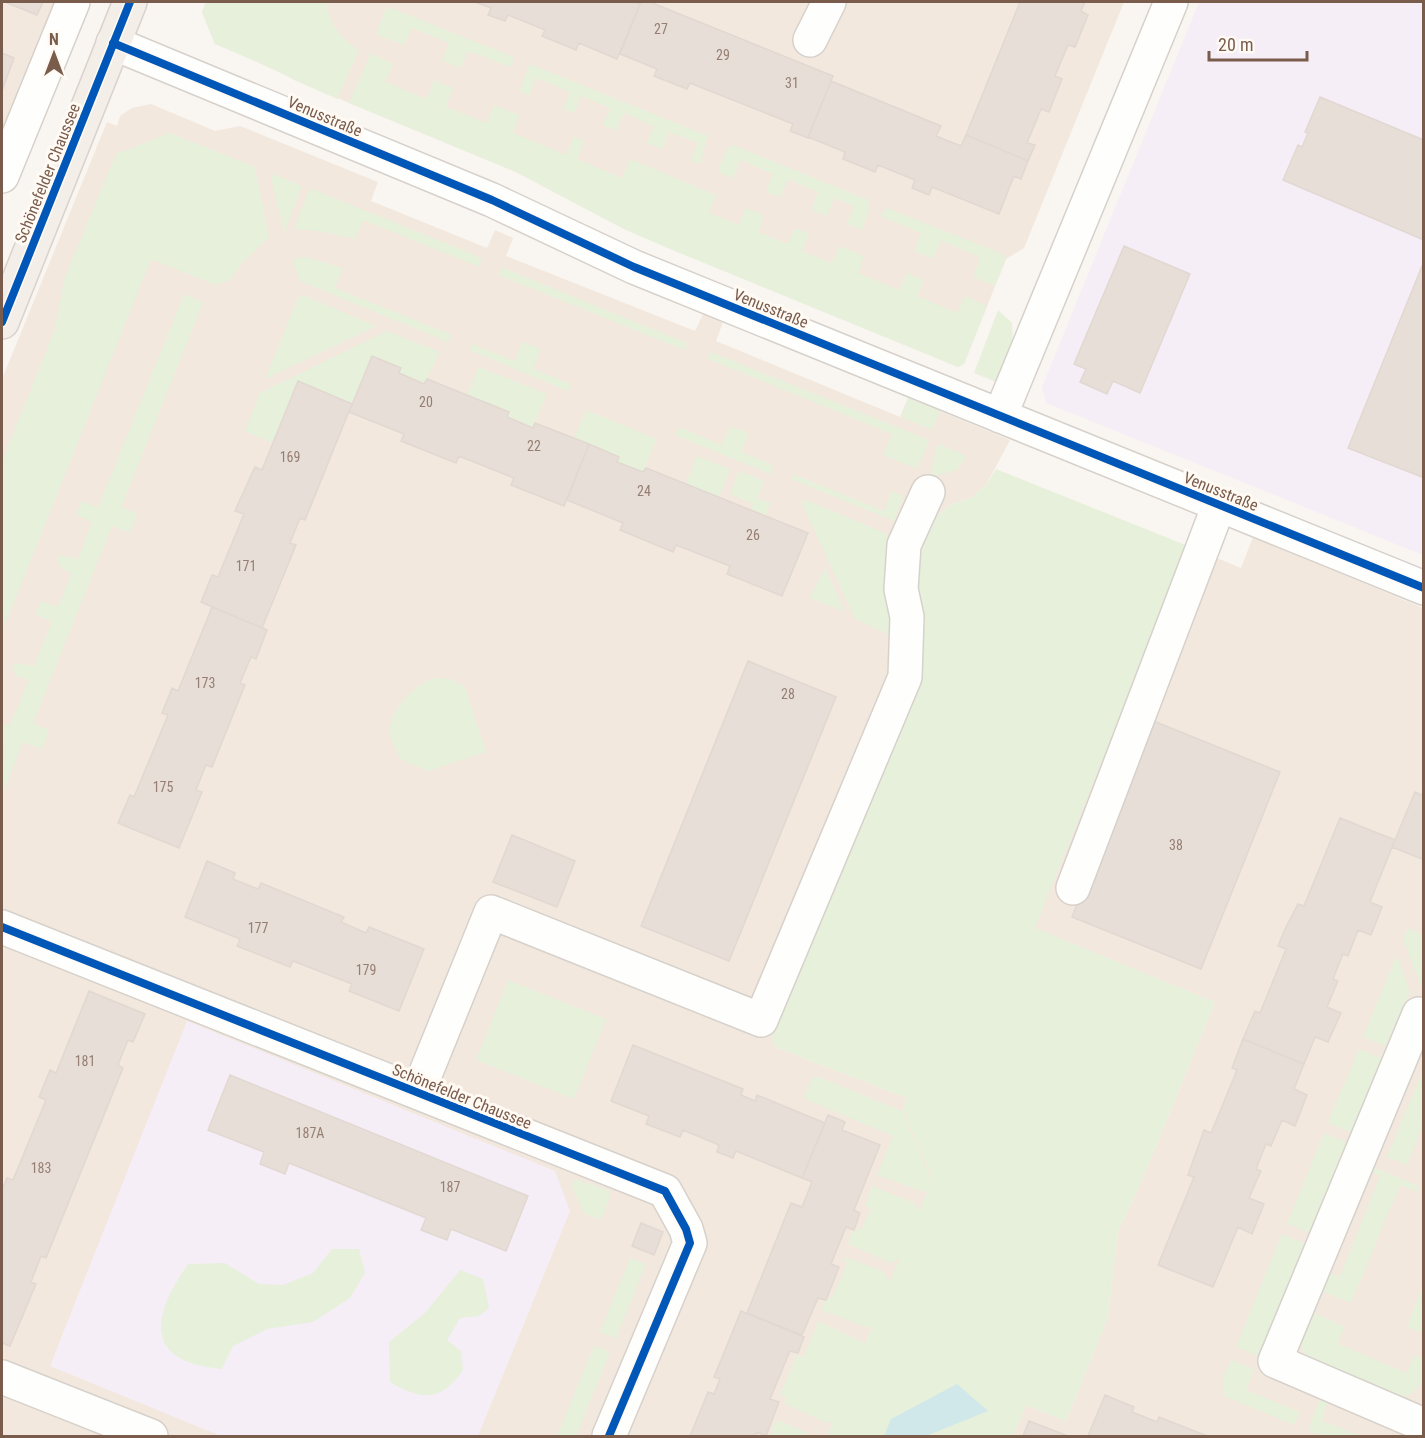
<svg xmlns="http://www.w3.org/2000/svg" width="1425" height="1438" font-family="'Roboto Condensed',sans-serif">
	<rect width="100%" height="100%" fill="#f9f5f0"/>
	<path fill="#f2e8de" d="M2,2h61l-61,153z
		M206,2h918l-100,246 -18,11 -42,105 -6,3 -332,-137 -110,-58 -222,-92 -17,-11 -62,-25 -13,-32z
		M151,104l64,27 25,-5 138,56 -7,19 116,47 8,-18 18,8 -7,18 189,75 8,-17 20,8 -7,19 184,76 8,-19 102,42 -24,45 -14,12 -20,7 -16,12 -22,55 4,93 -143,383 132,51 -4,11 30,70 -106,257h-825v-1057l105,-257 10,4 3,-10 12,-8z
		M1253,537l170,71v828h-410l13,-31 40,16 42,-104 10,-86 22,-46 75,-183 -181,-73 154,-383 53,22z"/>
	<path fill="#f6eef6" d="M1199,2h224v553l-377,-152 -4,-16z
		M187,1021l368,150 15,40 -92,225h-257l-171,-70z"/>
	<path fill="#e7f0db" d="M206,2h121c0,19 15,39 32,48l-22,49c-41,-18 -80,-38 -122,-55l-13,-32z
		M391,8l123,49 -3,10 -43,-16 -7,17 -19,-8 7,-17 -37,-15 -8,17 -28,-11 10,-25z
		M371,53l22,11 -8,18 42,17 7,-19 19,8 -7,19 41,16 7,-18 26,10 -7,18 53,22 8,-18 10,4 -7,18 45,19 8,-19 86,36 -7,18 30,12 7,-17 18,7 -6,17 30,12 7,-16 14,6 -7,17 30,12 8,-17 24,10 -6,17 41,17 8,-17 17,7 -7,16 40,17 8,-17 22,10 -23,58 -6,3 -288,-118 -44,-19 -110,-58 -167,-69z
		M530,64l178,72 -8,28 -9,-3 7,-18 -29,-11 -7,17 -15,-6 7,-17 -30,-13 -8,18 -13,-6 7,-17 -29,-12 -7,17 -11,-4 7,-17 -34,-14 -7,17 -10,-4z
		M170,133l85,34 14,70 -26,25 -13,18 -14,5 -65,-26 -149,373v-170l53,-133 10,-52 51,-123z
		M733,145l135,55 2,8 -8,22 -15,-6 7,-18 -20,-8 -7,18 -16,-6 7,-18 -30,-13 -8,18 -14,-5 7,-18 -32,-14 -8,18 -15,-6 9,-24z
		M274,174l28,12 -18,47 -13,-55z
		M310,188l172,70 -3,9 -116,-47 -8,19 -37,-8 -24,-2z
		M887,208l116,46 3,5 -11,27 -22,-9 7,-20 -39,-16 -8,18 -19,-8 7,-18 -41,-17z
		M307,257l36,11 -8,20 117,47 -4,7 -148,-61 -8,-22z
		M501,267l186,76 -3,7 -186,-75z
		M184,294l19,8 -82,205 16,7 -7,19 -18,-7 -79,197 16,7 -7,19 -19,-7 -21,54 2,-55 -2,-1v-17l8,3 19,-46 -12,-4 -4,-6 2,-7 19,3 18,-44 -17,-8 6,-13 17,6 14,-34 -10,-4 -5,-11 3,-3 18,4 14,-37 -16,-7 5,-14 17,7z
		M303,295l73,31 -111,53 33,-81z
		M998,310l14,13c2,26 -3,37 -13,60l-25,-10z
		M387,331l53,21 -16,32 -25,-11 -47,31 -54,-23 -26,62 -27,-12 15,-38z
		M522,342l19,7 -8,20 38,15 -3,7 -99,-41 3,-6 43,17z
		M711,352l218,88 -12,29 -34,-14 9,-21 -184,-75z
		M479,367l68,27 -14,34 -26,-11 2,-5 -42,-17z
		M908,398l32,13 -8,19 -31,-13z
		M586,410l71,29 -14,33 -26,-10 2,-5 -45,-19z
		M730,426l19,7 -8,19 32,13 -3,9 -95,-39 4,-8 43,18z
		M938,444l29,12 -10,14 -24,6 -3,-2z
		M697,456l33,13 -11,28 -33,-13z
		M996,469l192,77 -153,382 180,74 -75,183 -22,46 -10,86 -42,104 -40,-16 -13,31h-186l6,-15 -6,2 -43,-20 2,-5 -6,-3 17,-40 7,2 14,-36 47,22 7,-16 -3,1 -48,-18 5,-10 7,-3 14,-33 -3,-3 1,-4 38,14 7,11 10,-25 -9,6 -43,-19 6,-15 7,1 10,-21 -6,-4 7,-19 42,17 5,8 9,-21 -4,2 -47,-17 16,-39 -90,-38 10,-21h6l83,34 29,68 -1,6 3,-6 -30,-70 4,-11 -132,-51 -5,-18 148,-365 -4,-93 22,-55 16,-12 20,-7 14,-12z
		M739,471l25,10 -7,17 14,5 -6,13 -14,-6 2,-6 -23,-10z
		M793,474l91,37 8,-20 12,5 -10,25 -103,-42z
		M804,499l97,41 -9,96 -37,-17 -53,-116z
		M825,568l20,44 -35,-14z
		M432,678l18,1 15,8 21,65 -58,19 -28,-12c-3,-8 -9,-18 -10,-27 -1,-23 23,-44 42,-54z
		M1408,928l15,7v57l-20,-53z
		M1397,955l13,38 -22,54 -25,-10z
		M508,980l98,39 -32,80 -98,-39z
		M1359,1049l24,10 -31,74 -24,-10z
		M1423,1070v54l-16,41 -20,-8z
		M1324,1133l24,10 -37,90 -24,-9z
		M1365,1164l54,22 -2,6 -17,-7 -49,118 -28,-11 -5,-9 5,-13 17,7 40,-101 -16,-7z
		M575,1179l34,11v9l-8,21 -17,-7 -13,-28z
		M1282,1234l24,10 -46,113 -24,-10z
		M332,1249h27l6,24 -15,25 -37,24 -46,7 -34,17 -11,23c-79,-7 -71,-52 -34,-105l37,-1 34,21 24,1 30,-12z
		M630,1258l16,6 -30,75 -16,-7z
		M460,1270l23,9 6,29 -10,8 -19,2 -13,22 14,11 2,19c-22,32 -41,31 -73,12l-1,-40 36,-29z
		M1423,1285l1,48h-1l-16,-6z
		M1314,1313l30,13 -6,18 69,29 7,-18 9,4v23l-13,13 -11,3 -89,-36c-13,-16 -11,-27 -5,-46z
		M594,1346l16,6 -34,84h-19z
		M1231,1360l23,9 -8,21 54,22 -6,13 -70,-29 -1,-18z
		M1320,1398l8,3 -6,20 40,15h-39l-15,-5z
		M776,1420l33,13 -3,3h-44h8z"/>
	<path fill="#d0e8ea" d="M957,1384l31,27 -62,25h-42l7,-17z"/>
	<path fill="#e6ded7" stroke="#e2d8d2" stroke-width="1.5" d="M5,2h38l-6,13z
		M475,2h160l5,2 -23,55 -38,-16 -3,7 -34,-14 3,-6 -37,-15 -3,6 -17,-6 3,-7z
		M641,2h9l183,74 -25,62 -18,-7 3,-7 -103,-41 -3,6 -33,-13 3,-7 -37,-15z
		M1020,2h65l-4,9 7,4 -13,32 -7,-2 -13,31 7,3 -13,33 -8,-3 -14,34 8,2 -7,16 -62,-26z
		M2,53l12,5 -12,33z
		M831,81l110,45 -5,10 25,10 5,-11 62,26 -7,18 -7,-3 -15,38 -67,-27 -3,8 -17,-7 3,-8 -37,-15 -3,7 -32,-13 2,-7 -37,-15z
		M1320,97l104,43v100l-141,-60 15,-35 4,2 6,-14 -3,-1z
		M1124,246l66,28 -50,119 -27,-12 -6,13 -27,-12 6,-13 -12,-5z
		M1422,266l2,1v211l-76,-30z
		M372,356l29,12 -2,5 25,11 3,-5 82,33 -2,5 26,11 2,-5 54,21 -25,62 -53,-21 3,-7 -55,-22 -3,7 -55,-22 3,-7 -55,-22z
		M298,381l54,23 -47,116 -5,-2 -10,25 6,2 -34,83 -61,-26 11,-27 6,2 26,-63 -9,-3 8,-18 12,-26 7,3z
		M589,444l30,13 -2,5 26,10 3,-4 162,65 -26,63 -55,-22 3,-8 -54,-21 -3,7 -53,-22 3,-7 -56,-23z
		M212,607l55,23 -11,29 -5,-2 -11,26 5,2 -33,82 -6,-2 -10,25 6,2 -23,56 -61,-25 12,-28 4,2 34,-82 -6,-2 10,-25 6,3z
		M748,661l88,36 -107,264 -88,-35z
		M1151,720l129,52 -79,197 -129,-52z
		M1415,792l9,4v64l-32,-13z
		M1340,818l55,22 -25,62 12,5 -11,28 -13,-5 -10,26 -5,-2 -10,25 5,2 -11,26 14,6 -13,29 -13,-5 -11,27 -61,-25 12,-28 5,2 26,-64 -8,-3 7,-17 13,-25 6,2z
		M512,835l63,26 -18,46 -64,-25z
		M207,861l28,12 -2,6 25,10 3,-6 83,34 -3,5 25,11 3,-6 55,22 -25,62 -50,-20 3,-7 -59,-23 -3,6 -53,-21 3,-7 -55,-22z
		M89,991l56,23 -12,28 -5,-2 -10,25 5,3 -77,190 -5,-2 -10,26 5,2 -26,62 -8,-3v-153l5,-12 6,2 33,-80 -7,-3 11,-27 6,3z
		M1243,1039l61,25 -10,25 13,6 -12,31 -13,-6 -11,26 -5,-2 -10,25 5,2 -12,27 15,6 -12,30 -14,-7 -25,60 -55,-22 36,-88 -6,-2 16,-45 7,3 26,-63 -5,-2z
		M633,1045l110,44 -2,6 14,6 2,-6 68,28 -23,55 -66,-27 -3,7 -16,-6 2,-7 -36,-15 -3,7 -34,-13 3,-8 -38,-15z
		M230,1075l298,121 -22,55 -55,-22 -4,11 -26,-10 5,-12 -137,-55 -4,11 -25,-10 4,-12 -56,-22z
		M828,1115l17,7 -3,8 38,15 -26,65 6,3 -6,17 -8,-3 -15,37 8,3 -13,33 -8,-2 -16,37 -55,-22 44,-110 11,4 10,-25 -10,-4z
		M641,1223l22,9 -9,23 -22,-9z
		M741,1311l63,26 -6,16 -8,-2 -20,48 9,3 -13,34 -9,-4 -2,4h-65l18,-44 6,2 6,-15 -6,-2z
		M1105,1395l29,12 -2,5 25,10 2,-5 48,19h-119z
		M1029,1421l39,15h-45z"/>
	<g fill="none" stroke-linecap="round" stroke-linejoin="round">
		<g stroke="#d7d1cb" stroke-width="36">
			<path id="minor" d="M810,40l19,-38
				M113,43l379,157 142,67 790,321
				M2,176l71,-174
				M1000,416l171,-414
				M1073,888l146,-383
				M2,927l663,264 21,38 4,14 -81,193
				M1424,1016l-5,-2 -144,347 149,64
				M418,1092l73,-180 270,108 144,-343 2,-60 -6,-28 3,-44 24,-53
				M2,1377l149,59"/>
		</g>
		<g stroke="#dad1cc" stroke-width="36">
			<path id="major" d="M2,322l128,-320"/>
		</g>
		<use href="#minor" stroke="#fefefd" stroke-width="33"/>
		<use href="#major" stroke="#f3eee8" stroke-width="33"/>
		<g stroke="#fffaf3" stroke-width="11">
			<path id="cycleway" d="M113,43l379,157 142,67 790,321
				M2,322l128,-320
				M2,927l663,264 21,38 4,14 -81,193"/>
		</g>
		<use href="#cycleway" stroke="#0057b8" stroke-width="8"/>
	</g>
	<g text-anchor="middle" stroke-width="6" stroke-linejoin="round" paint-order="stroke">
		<g font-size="14" fill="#977e72">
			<text x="661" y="34">27</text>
			<text x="723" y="60">29</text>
			<text x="792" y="88">31</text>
			<text x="426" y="407">20</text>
			<text x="534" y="451">22</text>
			<text x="290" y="462">169</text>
			<text x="644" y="496">24</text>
			<text x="753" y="540">26</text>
			<text x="246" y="571">171</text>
			<text x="205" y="688">173</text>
			<text x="788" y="699">28</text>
			<text x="163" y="792">175</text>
			<text x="1176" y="850">38</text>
			<text x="258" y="933">177</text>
			<text x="366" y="975">179</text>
			<text x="85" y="1066">181</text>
			<text x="310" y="1138">187A</text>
			<text x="41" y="1173">183</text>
			<text x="450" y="1192">187</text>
		</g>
		<g font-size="16" fill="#7a5c4d" stroke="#fffaf3">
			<text transform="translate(325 116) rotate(23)" y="6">Venusstraße</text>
			<text transform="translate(47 173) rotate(-68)" y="6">Schönefelder Chaussee</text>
			<text transform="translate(771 308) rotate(22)" y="6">Venusstraße</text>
			<text transform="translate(1221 491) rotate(22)" y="6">Venusstraße</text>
			<text transform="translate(462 1096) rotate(22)" y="6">Schönefelder Chaussee</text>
		</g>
	</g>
	<rect width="1425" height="1438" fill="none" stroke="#7a5c4d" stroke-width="6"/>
	<g transform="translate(54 54)" stroke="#fffaf3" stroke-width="4.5" paint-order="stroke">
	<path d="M0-4.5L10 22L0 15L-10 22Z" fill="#7a5c4d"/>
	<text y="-9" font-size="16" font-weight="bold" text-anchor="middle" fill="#7a5c4d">N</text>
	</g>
	<path d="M1209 51v9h98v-9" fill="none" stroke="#7a5c4d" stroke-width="3"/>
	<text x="1218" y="51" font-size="18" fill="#7a5c4d" stroke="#fffaf3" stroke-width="4.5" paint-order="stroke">20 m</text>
</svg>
